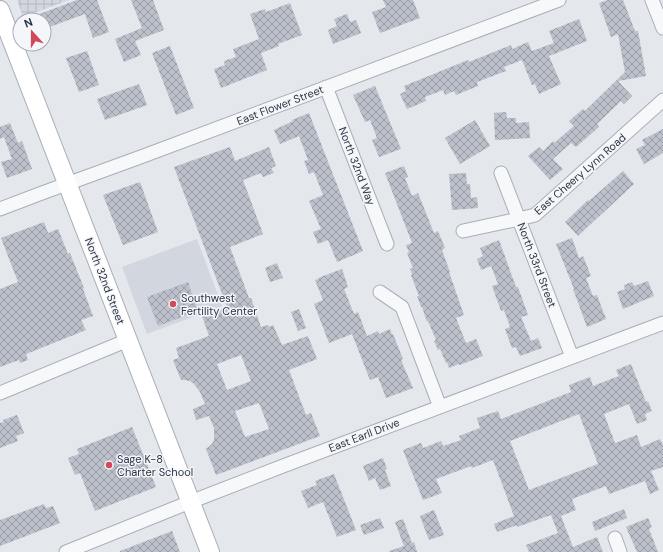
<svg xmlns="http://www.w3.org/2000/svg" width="663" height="552" font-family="'DM Sans',sans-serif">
	<defs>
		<pattern id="industrial-grid" width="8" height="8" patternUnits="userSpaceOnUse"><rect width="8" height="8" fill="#d2d6de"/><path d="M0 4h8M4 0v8" fill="none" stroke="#b4b8c0"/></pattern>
		<pattern id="building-cross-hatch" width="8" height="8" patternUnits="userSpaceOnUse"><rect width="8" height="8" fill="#bbc0ca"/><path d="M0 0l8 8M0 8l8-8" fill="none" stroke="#989da6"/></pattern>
	</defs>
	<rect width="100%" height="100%" fill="#e4e7ec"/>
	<path fill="#d2d6de" d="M197,239l25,67 -75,28 -25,-67z"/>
	<path fill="url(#industrial-grid)" d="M17,0h52l-46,17z"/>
	<path fill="url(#building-cross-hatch)" fill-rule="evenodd" d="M77,0h20l12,32 -16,6 -8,-24 -41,15v-9h-18v-1z
		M131,0h22l11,30 -29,11 6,14 -17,7 -9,-23 27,-11z
		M383,0h30l7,18 -40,15 -8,-21 14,-5z
		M608,0h15l12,31h3l8,45 -28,5 14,15 -8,8 -3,-3 -24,23 2,3 -23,20 -5,-4 -18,16 10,10 -13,11 -22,-24 11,-9 4,4 10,-10 1,2 20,-17 -5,-5 14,-12 2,2 40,-39 -7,-38 -7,3 -12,-34z
		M290,3l12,32 -24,9 1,2 -18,7 6,17 -46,18 -7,-19 11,-4 -1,-4 12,-4 -3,-8 26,-10 -9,-25 15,-5 1,3z
		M347,14l3,8 6,-2 5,13 -28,11 -5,-14 9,-4 -3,-7z
		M579,19l8,22 -38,15 12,28 -22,10 -4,-10 -3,1 -10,-25 -18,7 2,4 -29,11 1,4 -22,9 -2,-4 -9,4 -2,-5 -18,7 1,4 -19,8 -7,-15 6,-3 -2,-5 64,-26 1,2 42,-17 1,4 16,-7 4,9 22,-8 -5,-12z
		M170,46l24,62 -18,7 -24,-62z
		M87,51l12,34 -20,7 -13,-34z
		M139,84l8,21 -42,15 -8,-21z
		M375,86l26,63 -22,8 -7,-17 5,-2 -7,-18 -5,2 -12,-27z
		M506,112l1,6h9v5l13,-1 1,16 -35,2 -1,-27z
		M309,113l54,138 -26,11 -9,-22 -10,4 -5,-12 8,-3 -12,-28 14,-6 -9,-23 -5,2 -5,-13 4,-1 -9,-24 -19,8 -6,-14 19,-9 -1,-1z
		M475,120l15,26 -30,18 -15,-26z
		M10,123l8,20 4,-2 10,28 -25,9 -6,-16 11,-3 -8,-22 -4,2v-12z
		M663,129v24l-19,11 -8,-15 9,-4 -3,-5z
		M230,147l5,14 34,-14 7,19 -5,2 3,5 -11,4 -2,-4 -18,7 20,54 -33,13 19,51h2l10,29 7,-2 1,2 4,-2 9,20 26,-9 9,23 -28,11 17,45 5,-2 9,23 -104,39 -10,-26 6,-5 2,-4v-12l-5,-12 -13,4 -3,-11 12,-5 -5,-12 -6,-8 -4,-3 -5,-1h-4l-8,-20 6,-2 -3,-10 33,-12 -7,-20 25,-9 -53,-140zM241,355l10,26 -24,9 -10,-26zM259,403l10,26 -24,8 -10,-26z
		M404,166l4,11 -3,1 7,18 6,-3 16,40 4,-2 7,17 -3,2 8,22h-1l15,43 -8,3 10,25 10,-4 7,17 -23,9 -1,-1 -10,4 -2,-6 -1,1 -6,-14 -2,1 -4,-9 2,-1 -8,-19 -1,1 -5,-15h-1l-4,-11h2l-2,-5 -6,-16 1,-1 -2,-5 3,-1 -6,-15 2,-1 -3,-7 6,-2 -27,-70z
		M623,171l11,13 -56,52 -13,-14 23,-22 1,1z
		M466,173l1,11h3l1,14 6,-1 1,11 -26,2 -3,-36z
		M140,182l18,50 -35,13 -20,-50z
		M44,222l4,11 10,-4 10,25 2,-1 14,35 -1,1 10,27 -12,4 5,10 -60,24 2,6 -8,3 -1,-3 -19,7v-78l18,-7 -17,-44z
		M572,238l7,20 4,-2 8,20 -5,2 7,18 4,-1 9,24 -19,8 -14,-38h1l-18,-45z
		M499,240l17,47h2l10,28 -7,2 10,24 7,-3 4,10 -22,8 -4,-9 -4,1 -7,-19 5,-2 -6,-17 -3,1 -9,-25 6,-2 -7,-18 -10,4 -4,-11 6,-3 -3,-8z
		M277,263l6,15 -13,4 -5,-14z
		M342,269l6,18 -4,2 10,25 4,-2 9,24 11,-5 1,3 11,-5 2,6 1,-1 10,25 -2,1 12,28 -27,10 -8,-21 -8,3 -18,-46 -23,9 -15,-39 9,-4 -8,-20 4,-1 -1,-1z
		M648,281l6,15 -31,13 -6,-17 8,-3 -1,-4 8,-3 2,4z
		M188,282l10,29 -40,15 -11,-29z
		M299,309l7,19 -8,3 -7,-19z
		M631,364l15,38 2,-1 4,10 -7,3 2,6 -10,4 -8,-20 -25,10 11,29 22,-8 4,12 19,-8 3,6v22l-12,4 8,19 -9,4 -5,-13 -36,13 -3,-8 -34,13 4,11 -15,6 12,31 24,-10 6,15h-74l-3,-7 32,-12 -7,-18 -34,12v-2l-20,7 -3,-8 20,-8 -21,-56 -21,8 -1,-2 -35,13 6,14 -19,7 -20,-50 18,-7 2,5 18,-7 2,5 18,-6 -2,-4 21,-8 -3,-10 21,-7 3,8 70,-27 -2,-7 21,-8 3,9 26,-10 -3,-6zM579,414l19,50 -69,26 -19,-49z
		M17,415l7,18 -8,3 2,5 -18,7v-25l4,-1 -1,-2z
		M132,427l24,60 -61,24 -15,-38 -5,2 -7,-17 11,-4 -2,-5z
		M383,458l4,11 -2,1 6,16 -11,4 -5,-12 -6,3 -6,-15z
		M334,474l22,56 -19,7 -14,-35 -15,6 -7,-17 16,-6 -2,-4z
		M44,504l2,4 7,-2 7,17 -60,23v-26z
		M624,509l3,9 -32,13 -3,-9z
		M434,510l10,25 -15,5 -9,-24z
		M380,518l4,10 -20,7 -4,-10z
		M648,518l4,9 -3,2 9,23h-21l-11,-25z
		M403,519l9,24 2,-1 3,10h-27l-1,-1 15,-5 -9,-24z
		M172,531l8,21h-60v-1z"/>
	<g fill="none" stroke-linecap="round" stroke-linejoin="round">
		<g stroke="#a9aeb7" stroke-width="15">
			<path id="street" d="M652,0l11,28
				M326,87l61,157
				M501,173l71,184
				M0,209l42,-16 104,-38 413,-155
				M463,231l56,-12 16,-4 128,-115
				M380,292l22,15 38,100
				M0,393l128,-53
				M615,538l5,14
				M66,552l124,-50 93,-36 380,-143"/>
		</g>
		<g stroke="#a9aeb7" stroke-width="20">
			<path id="secondary" d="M0,10l210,542"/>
		</g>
		<use href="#street" stroke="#f7f8fa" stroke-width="13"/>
		<use href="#secondary" stroke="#fff" stroke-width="18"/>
	</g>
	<g fill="#d1495b" stroke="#f4f6f9" stroke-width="1.5">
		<circle cx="173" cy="304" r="4"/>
		<circle cx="109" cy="465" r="4"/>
	</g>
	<g text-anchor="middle" stroke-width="3" stroke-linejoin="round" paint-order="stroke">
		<g font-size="11" fill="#2b3445" stroke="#f4f6f9">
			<text transform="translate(280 105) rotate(-21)" y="4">East Flower Street</text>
			<text transform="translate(357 166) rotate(69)" y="4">North 32nd Way</text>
			<text transform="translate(580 174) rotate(-41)" y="4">East Cheery Lynn Road</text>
			<text transform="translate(537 265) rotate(69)" y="4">North 33rd Street</text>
			<text transform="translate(105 281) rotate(69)" y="4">North 32nd Street</text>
			<text transform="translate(364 435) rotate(-21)" y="4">East Earll Drive</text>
		</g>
		<g font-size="11" fill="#2b3445" stroke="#f4f6f9" text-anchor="start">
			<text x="181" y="302">Southwest<tspan x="181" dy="13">Fertility Center</tspan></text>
			<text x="117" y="463">Sage K-8<tspan x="117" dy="13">Charter School</tspan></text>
		</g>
	</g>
	<g transform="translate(32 32) rotate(339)"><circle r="19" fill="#f4f6f9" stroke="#a4a8b1"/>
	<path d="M0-3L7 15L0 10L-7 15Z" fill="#d1495b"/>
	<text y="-6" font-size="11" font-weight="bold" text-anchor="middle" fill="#2b3445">N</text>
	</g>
</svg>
